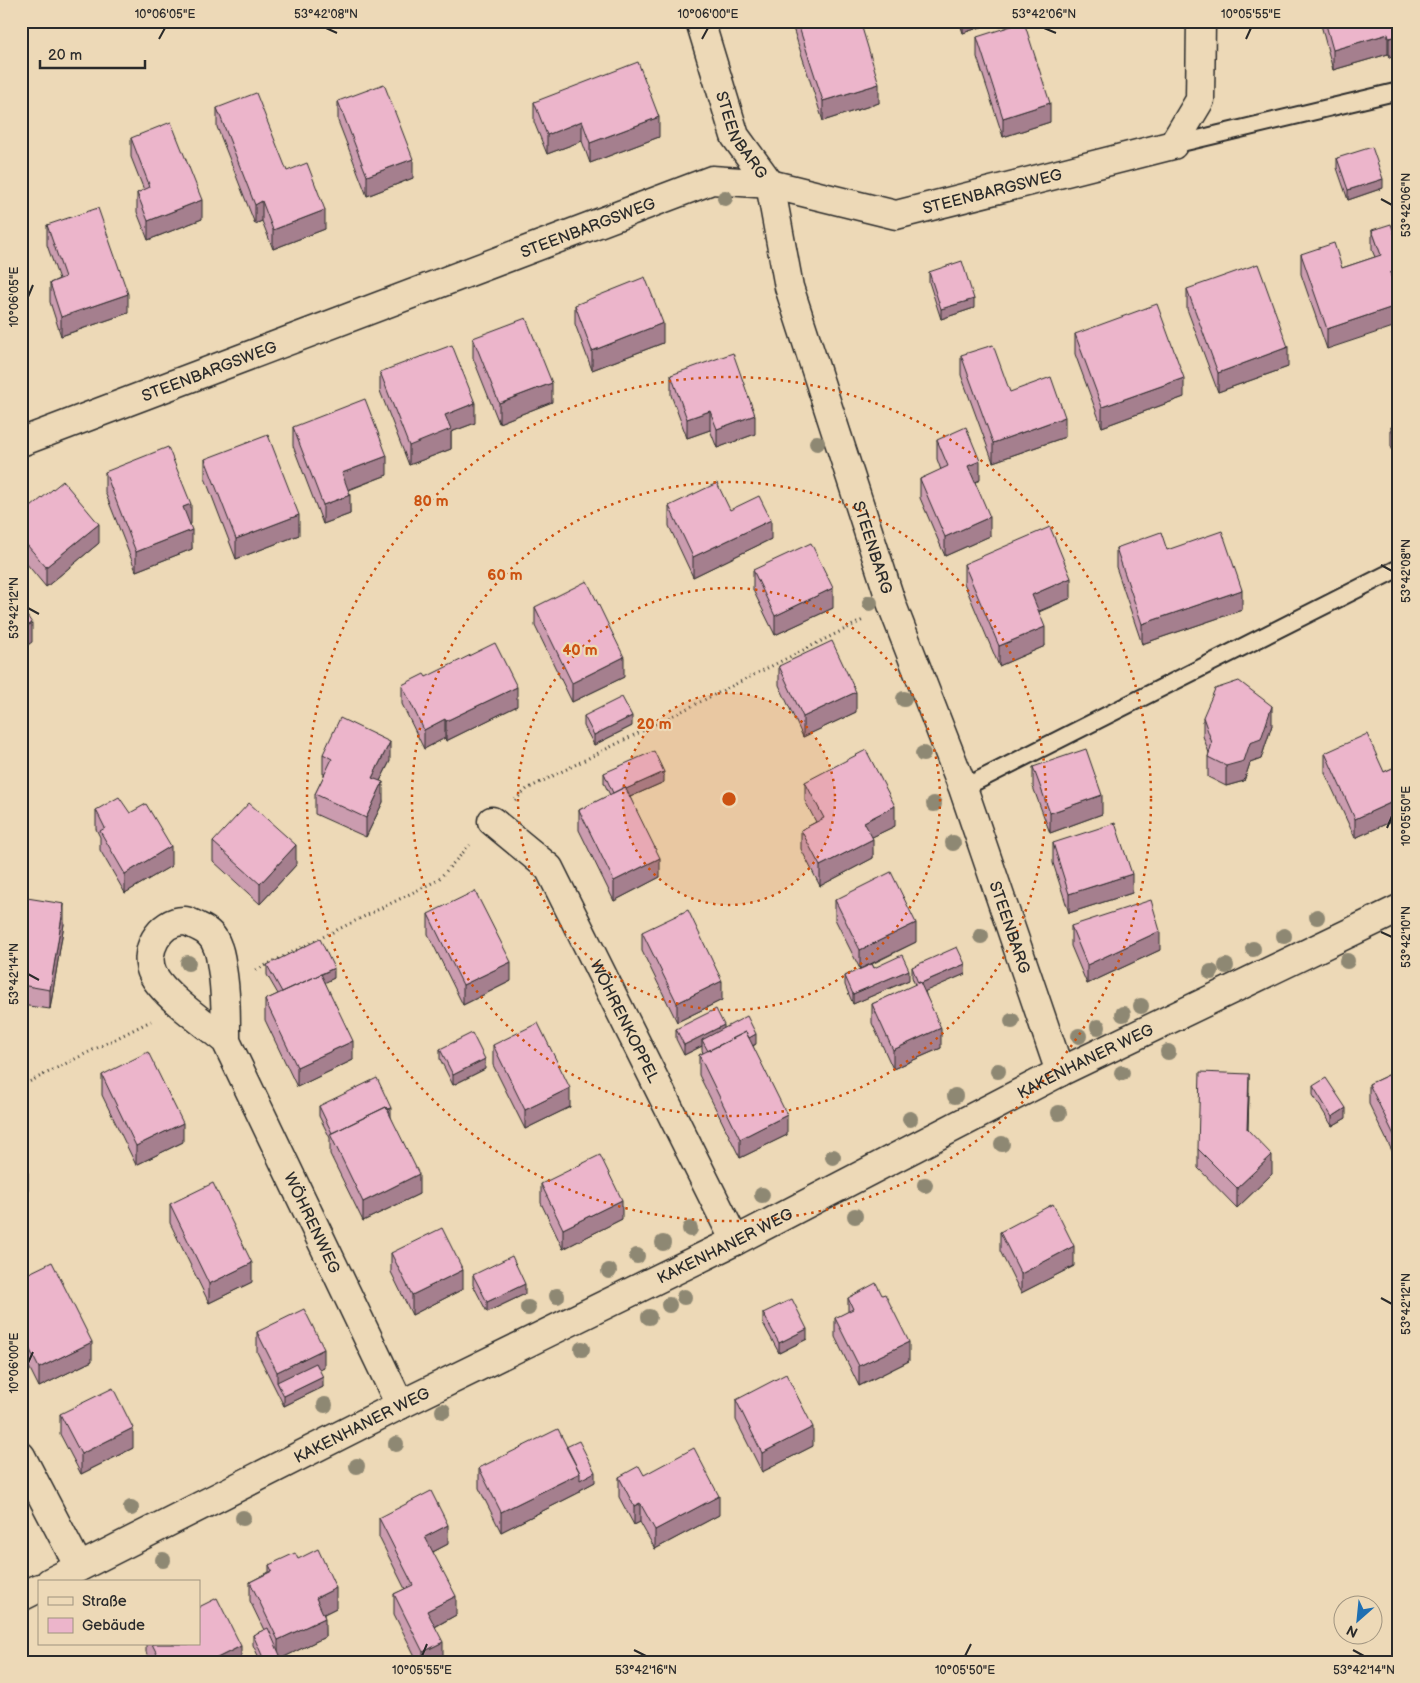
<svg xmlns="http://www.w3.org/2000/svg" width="1420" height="1683" font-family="'Balsamiq Sans',sans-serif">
	<rect width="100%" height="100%" fill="#edd9b7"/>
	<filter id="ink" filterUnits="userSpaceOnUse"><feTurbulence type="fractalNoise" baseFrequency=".02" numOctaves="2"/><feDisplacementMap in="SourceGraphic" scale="10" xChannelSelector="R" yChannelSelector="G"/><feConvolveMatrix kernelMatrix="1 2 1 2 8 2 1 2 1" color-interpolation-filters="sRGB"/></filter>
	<g filter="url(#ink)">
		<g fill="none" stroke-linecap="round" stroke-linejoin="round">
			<g stroke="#2b2b2b" stroke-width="20">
				<path id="service" d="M1173,145l226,-54
					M963,788l436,-220"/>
			</g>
			<g stroke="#2b2b2b" stroke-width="31">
				<g id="minor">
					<path id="s1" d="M700,21l35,115 35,48 19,103 103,318 71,183 97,284"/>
					<path id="s2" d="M21,442l691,-262 58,4 126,31 277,-70 27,-45 1,-79"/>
					<path id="s3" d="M492,821l57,47 186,373"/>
					<path id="s4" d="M226,1041c-19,-16 -63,-46 -73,-67 -11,-21 6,-54 32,-53 5,1 10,4 14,6 9,4 15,10 18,19 3,6 4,15 5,22 4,24 4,48 4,73l174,364"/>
					<path d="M21,1456l58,111"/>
					<path id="s5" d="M50,1582l350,-177 335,-164 325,-169 339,-163"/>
					<path d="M21,1597l18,-9"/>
				</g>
			</g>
			<path stroke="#2b2b2b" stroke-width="3" stroke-dasharray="1 4" stroke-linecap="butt" d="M515,800l12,-11 338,-170
				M256,970l182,-90 32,-35
				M21,1086l130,-65"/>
			<use href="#service" stroke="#edd9b7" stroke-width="16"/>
			<use href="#minor" stroke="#edd9b7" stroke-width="28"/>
		</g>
		<g fill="#8e8873">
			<circle cx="725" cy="198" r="8"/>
			<circle cx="817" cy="443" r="8"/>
			<circle cx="870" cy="603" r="8"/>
			<circle cx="904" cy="699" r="8"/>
			<circle cx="923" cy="754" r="8"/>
			<circle cx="934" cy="804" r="8"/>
			<circle cx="953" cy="843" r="8"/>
			<circle cx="1317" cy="917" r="8"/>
			<circle cx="981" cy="936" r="8"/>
			<circle cx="1284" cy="936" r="8"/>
			<circle cx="1253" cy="949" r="8"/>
			<circle cx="1347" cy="961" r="8"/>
			<circle cx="188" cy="963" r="8"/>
			<circle cx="1226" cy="966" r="8"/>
			<circle cx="1211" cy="972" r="8"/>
			<circle cx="1141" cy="1006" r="8"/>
			<circle cx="1123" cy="1014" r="8"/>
			<circle cx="1012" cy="1021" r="8"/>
			<circle cx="1098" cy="1027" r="8"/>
			<circle cx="1079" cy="1036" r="8"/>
			<circle cx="1168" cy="1052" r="8"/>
			<circle cx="998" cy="1071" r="8"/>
			<circle cx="1122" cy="1073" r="8"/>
			<circle cx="955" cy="1096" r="8"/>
			<circle cx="1059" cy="1113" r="8"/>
			<circle cx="910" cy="1119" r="8"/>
			<circle cx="1002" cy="1144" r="8"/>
			<circle cx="833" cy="1157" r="8"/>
			<circle cx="925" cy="1185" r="8"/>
			<circle cx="762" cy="1195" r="8"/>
			<circle cx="855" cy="1216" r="8"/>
			<circle cx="690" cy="1229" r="8"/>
			<circle cx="663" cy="1243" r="8"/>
			<circle cx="637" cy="1256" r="8"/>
			<circle cx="609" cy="1271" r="8"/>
			<circle cx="557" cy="1296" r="8"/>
			<circle cx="684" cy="1297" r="8"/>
			<circle cx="669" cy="1305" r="8"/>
			<circle cx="528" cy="1308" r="8"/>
			<circle cx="649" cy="1317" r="8"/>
			<circle cx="582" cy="1349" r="8"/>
			<circle cx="325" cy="1405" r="8"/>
			<circle cx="443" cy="1411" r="8"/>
			<circle cx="396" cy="1444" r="8"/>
			<circle cx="357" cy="1466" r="8"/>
			<circle cx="131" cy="1508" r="8"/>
			<circle cx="243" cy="1518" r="8"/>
			<circle cx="163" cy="1560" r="8"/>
		</g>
		<path fill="#cb9caf" stroke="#2b2b2b" d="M792,21h68l19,82 -56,18 -31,-96z
			M959,21h40l-36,12z
			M1320,21h79v34l-10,3 -1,-4 -55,16z
			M977,37l73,85 -47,15 -26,-80z
			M338,101l75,77 -46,18 -29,-75z
			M534,102l125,35 -69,26 -8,-22 -35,13 -13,-32z
			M217,108l70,63 38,58 -52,20 -11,-28 -7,3 -38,-97z
			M131,138l71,81 -54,21 -11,-28v-19l7,-3 -13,-33z
			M1337,158l46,30 -35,12 -11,-32z
			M47,225l81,88 -67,23 -11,-34v-19l9,-4 -12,-34z
			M1372,230l23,61 -68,58 -26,-75v-20l41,14 33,-11 -3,-7z
			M929,272l45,36 -33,11 -12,-37z
			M1187,289l101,78 -70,25 -31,-83z
			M575,305l88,38 -71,27 -17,-46z
			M1075,334l109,63 -82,30 -27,-73z
			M473,338l79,64 -53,21 -26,-65z
			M961,355l104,82 -72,25 -32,-87z
			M380,372l95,51 -24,9v17l-42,16 -29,-74z
			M671,375l84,59 -38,14 -7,-18 -23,8 -16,-43z
			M1399,424v43l-8,-21v-19z
			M293,427l94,48 -38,15 1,24 -27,10 -30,-78z
			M937,440l43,40 -5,2 15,54 -45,20 -25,-58v-19l21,-9 -4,-11z
			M205,459l94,76 -63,24 -31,-81z
			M105,472l86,52h-1l2,25 -56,22 -31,-79z
			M669,506l61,4 41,29 -78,38 -24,-51z
			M21,515l78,28 -53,44 -25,-30z
			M1116,548l51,2 75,60 -100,34 -26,-77z
			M964,564l107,34 -32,14 6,34 -46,20 -35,-83z
			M753,570l80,38 -58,27 -22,-45z
			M535,607l89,70 -52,25 -37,-76z
			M779,666l77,46 -53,25 -24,-52z
			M426,677l91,29 -71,35 -1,-3 -21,11 -22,-45v-19z
			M584,716l48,10 -38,19 -10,-19z
			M1203,717l69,8 -11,34 -11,4 -6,18 -18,5 -18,-9v-20l1,-4 -6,-17z
			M1325,753l59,19 15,-7v53l-44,20 -30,-65z
			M323,754l67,7 -10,20 3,21 -17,35 -51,-23v-20l10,-20h-2z
			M1033,767l69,47 -52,19 -17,-46z
			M604,773l60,9 -34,15 30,80 -46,24 -35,-71v-20l31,-15 -6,-12z
			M805,782l90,44 -23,11 1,21 -53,28 -19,-37v-19l15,-8 -11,-21z
			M96,810l75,56 -46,27 -25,-43v-13l-4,-8z
			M213,842l83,23 -36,39 -47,-43z
			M1053,843l79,50 -63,20 -16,-50z
			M21,897l43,27 -14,85 -29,-4z
			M835,900l81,42 -44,22 2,4 35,12 -56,24 -8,-19v-9l15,-7 -25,-50z
			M428,914l83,67 -48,24 -35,-71z
			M1071,926l89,24 -73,34 -16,-38z
			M642,932l80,68 -45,22 -35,-71z
			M267,965l67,13 -9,4 28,78 -56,27 -32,-67v-20l13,-6 -11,-19z
			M912,967l53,7 -40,17 16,57 -48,21 -21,-46v-19l43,-19 -3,-8z
			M724,1028l32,16 -3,2 34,89 -47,23 -41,-83v-20l4,-2 -1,-3v-4l-18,9 -8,-16v-10z
			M493,1045l77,62 -45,22 -32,-64z
			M440,1049l45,20 -32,16 -13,-26z
			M1399,1070v87l-3,2 -27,-55v-20z
			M102,1075l81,67 -47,23 -34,-70z
			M1313,1086l33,32 -14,8 -19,-31z
			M1249,1093l-1,36 24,45 -35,34 -39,-40v-19z
			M319,1106l72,11 28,77 -56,27 -33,-67v-16l-11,-22z
			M541,1184l81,35 -59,30 -22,-46z
			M170,1204l82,78 -43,21 -39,-80z
			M1000,1232l74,34 -53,27 -21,-42z
			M391,1253l72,36 -51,26 -21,-43z
			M473,1275l52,19 -38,18 -14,-27z
			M21,1277l71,84 -53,26 -18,-36z
			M848,1298l61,63 -50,25 -24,-49v-19l13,-6z
			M763,1313l44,26 -28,14 -16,-30z
			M257,1332l67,36 -5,2 4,17 -39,19 -27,-54z
			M736,1400l77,46 -51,26 -26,-52z
			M60,1414l73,34 -52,26 -21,-40z
			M566,1447l29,35 -15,8v2l-79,40 -22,-44v-20z
			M644,1475l75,40 -64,34 -15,-27 -6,3 -15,-28v-20z
			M379,1518l69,26 -15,8 23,63 -21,12 8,34 -1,1h-24l-24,-48v-20l11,-5 -26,-52z
			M298,1559l38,49 -12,6 1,23 -43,21 1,4h-22l-8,-17v-10l11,-5 -14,-29v-19l19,-10v-7z
			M146,1644h53l42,18h-90l-5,-10z"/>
		<path fill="#a57f8e" stroke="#2b2b2b" d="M963,21h36l-36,12z
			M1388,34v20l-55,16v-20z
			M1399,36v19l-10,3v-20z
			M879,84v19l-56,18v-20z
			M1050,103v19l-47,15v-19z
			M659,117v20l-69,26v-20z
			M582,121v20l-35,13v-19z
			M413,159v19l-46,18v-20z
			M1383,179v9l-35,12v-10z
			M202,200v19l-54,21v-19z
			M262,201v20l-7,3v-19z
			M325,210v19l-52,20v-19z
			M1399,270v19l-9,4v-20z
			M128,294v19l-67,23v-19z
			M974,299v9l-33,11v-10z
			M1399,305v20l-72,24v-20z
			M663,323v20l-71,27v-19z
			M1288,347v20l-70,25v-19z
			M1184,378v19l-82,30v-20z
			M552,383v19l-53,21v-20z
			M475,403v20l-24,9v17l-42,16v-19l36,-31z
			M710,411v19l-23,8v-19z
			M755,415v19l-38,14v-19z
			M1065,417v20l-72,25v-19z
			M387,456v19l-45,17v-19z
			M980,461v19l-12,5v-19z
			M350,495v19l-27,10v-19z
			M191,504v20l-8,3v-20z
			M299,515v20l-63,24v-20z
			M990,517v19l-45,20v-19z
			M771,520v19l-78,38v-20z
			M99,524v19l-53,44v-20z
			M192,530v19l-56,22v-19z
			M1071,578v20l-39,16v-19z
			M833,588v20l-58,27v-19z
			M1242,590v20l-100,34v-20z
			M32,623v19l-11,8v-20z
			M1045,627v19l-46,20v-20z
			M624,657v20l-52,25v-19z
			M517,687v19l-71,35v-20z
			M856,692v20l-53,25v-20z
			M1272,706v19l-11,34 -11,4 -6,18 -18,5v-20z
			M632,716v10l-38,19v-10z
			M445,719v19l-21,11v-19z
			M390,742v19l-18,36v-19z
			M664,772v10l-50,22v-10z
			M383,782v20l-17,35v-19z
			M1102,795v19l-52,19v-20z
			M1399,799v19l-44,20v-19z
			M895,806v20l-31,15v-19z
			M873,839v19l-53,28v-20z
			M296,845v20l-36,39v-20z
			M171,846v20l-46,27v-19z
			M660,858v19l-46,24v-20z
			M1132,874v19l-63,20v-19z
			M64,904v20l-14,85v-19z
			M916,923v19l-56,27v-19z
			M1160,931v19l-73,34v-19z
			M511,962v19l-48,24v-20z
			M965,964v10l-46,20v-10z
			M334,968v10l-51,26v-10z
			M909,970v10l-56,24v-10z
			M722,981v19l-45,22v-19z
			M724,1025v10l-22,5v6l-18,9v-10z
			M941,1028v20l-48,21v-19z
			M756,1034v10l-45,23v-9z
			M353,1041v19l-56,27v-20z
			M485,1059v10l-32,16v-10z
			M1249,1074v19l-2,55v-19z
			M570,1088v19l-45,22v-19z
			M391,1108v10l-57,18z
			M1346,1108v10l-14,8v-9z
			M787,1115v20l-47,23v-19z
			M183,1123v19l-47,23v-19z
			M1399,1138v19l-3,2v-20z
			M1272,1155v19l-35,34v-20z
			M28,1173v19l-3,6 -4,2v-19z
			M419,1174v20l-56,27v-19z
			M622,1200v19l-59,30v-20z
			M1074,1246v20l-53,27v-19z
			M252,1263v19l-43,21v-19z
			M463,1270v19l-51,26v-20z
			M525,1284v10l-38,18v-10z
			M807,1329v10l-28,14v-10z
			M92,1342v19l-53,26v-19z
			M909,1342v19l-50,25v-20z
			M324,1349v19l-43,22 -4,-8v-10z
			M323,1377v10l-39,19v-10z
			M813,1427v19l-51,26v-19z
			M133,1428v20l-52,26v-20z
			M595,1472v10l-15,8v2l-79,40v-20l79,-39z
			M719,1496v19l-64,34v-19z
			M640,1503v19l-6,3v-19z
			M448,1525v19l-23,12v-19z
			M336,1588v20l-20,10v-20z
			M456,1596v19l-29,16v-20z
			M325,1618v19l-47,23v-20z
			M443,1642v19l-20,1v-10z
			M241,1646v16h-32z"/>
		<path fill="#ecb5cb" stroke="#2b2b2b" d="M797,21h63l19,63 -56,17z
			M1325,21h74v15l-10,2 -1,-4 -55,16z
			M1024,22l26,81 -47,15 -26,-81z
			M638,62l21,55 -69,26 -8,-22 -35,14 -13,-33z
			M384,84l29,75 -46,17 -29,-75z
			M256,93l31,78 20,-8 18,47 -52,20 -11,-29 -7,4 -38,-97z
			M171,122l31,78 -54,21 -11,-28 13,-6 -19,-49z
			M1372,147l11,32 -35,11 -11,-32z
			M98,208l30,86 -67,23 -11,-34 15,-6 -18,-52z
			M1391,224l8,23v23l-9,3 9,28v4l-72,24 -26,-75 33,-11 8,25 39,-13 -9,-25z
			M962,261l12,38 -33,10 -12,-37z
			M1258,264l30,83 -70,26 -31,-84z
			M645,277l18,46 -71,28 -17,-46z
			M1157,304l27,74 -82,29 -27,-73z
			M526,318l26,65 -53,20 -26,-65z
			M452,345l23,58 -30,12 6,14 -42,17 -29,-74z
			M993,345l17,47 41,-15 14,40 -72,26 -32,-88z
			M733,353l22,62 -38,14 -7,-18 -23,8 -16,-44z
			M365,399l22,57 -45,17 8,22 -27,10 -30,-78z
			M1399,424v23l-8,-20z
			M966,427l14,34 -12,5 22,51 -45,20 -25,-58 28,-13 -11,-26z
			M268,435l31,80 -63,24 -31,-80z
			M168,447l23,57 -8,3 9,23 -56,22 -31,-80z
			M63,481l36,43 -53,43 -25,-29v-23z
			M717,483l13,27 29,-14 12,24 -78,37 -24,-51z
			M1050,527l21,51 -39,17 13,32 -46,19 -35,-82z
			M1222,531l20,59 -100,34 -26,-76 45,-16 6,18z
			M811,543l22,45 -58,28 -22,-46z
			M587,581l37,76 -52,26 -37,-76z
			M21,607l11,16 -11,7z
			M832,641l24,51 -53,25 -24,-51z
			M495,643l22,44 -71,34 -1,-2 -21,11 -22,-45 22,-11 2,3z
			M1239,681l33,25 -11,33 -11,4 -6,18 -18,5 -18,-9 4,-14 -9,-26 12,-28z
			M622,697l10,19 -38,19 -10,-19z
			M340,718l50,24 -18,36 11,4 -17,36 -51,-24 17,-35 -9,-5z
			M1367,734l17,38 15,-7v34l-44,20 -30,-66z
			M1086,749l16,46 -52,18 -17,-46z
			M866,750l29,56 -31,16 9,17 -53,27 -19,-36 23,-12 -19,-36z
			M654,751l10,21 -38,17 -1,-2 -12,6 -9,-20z
			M625,787l35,71 -46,23 -35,-71z
			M119,797l11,16 16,-9 25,42 -46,28 -25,-43 5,-3 -9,-18z
			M249,803l47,42 -36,39 -47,-42z
			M1115,823l17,51 -63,20 -16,-51z
			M891,872l25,51 -56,27 -25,-50z
			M475,891l36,71 -48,23 -35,-71z
			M21,897l43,7 -14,86 -29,-5z
			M1151,900l9,31 -73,34 -16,-39z
			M688,910l34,71 -45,22 -35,-71z
			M320,939l14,29 -52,24 -15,-27z
			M957,947l8,17 -44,19 -1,-1 -2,1 -6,-16z
			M902,955l7,15 -56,24 -8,-18 27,-12 2,4z
			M321,974l32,67 -56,26 -32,-67z
			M920,982l21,46 -48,22 -21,-46z
			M716,1009l8,16 -40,20 -8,-16z
			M747,1016l9,18 -7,4 -3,-6 -38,19 -6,-11z
			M538,1023l32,65 -45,22 -32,-65z
			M746,1032l41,83 -47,24 -41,-84z
			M472,1033l13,26 -32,16 -13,-26z
			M148,1052l35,71 -47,23 -34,-71z
			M1399,1070v68l-3,1 -27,-55z
			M1200,1072l49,2 -2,55 25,26 -35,33 -39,-39z
			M377,1078l14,30 -4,1 -1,-2 -54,26 -13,-27z
			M1326,1078l20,30 -14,9 -19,-31z
			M386,1107l33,67 -56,28 -33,-68z
			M600,1155l22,45 -59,29 -22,-45z
			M21,1160l7,13 -3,6 -4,2z
			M213,1183l39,80 -43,21 -39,-80z
			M1053,1204l21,42 -53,28 -21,-42z
			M442,1228l21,42 -51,25 -21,-42z
			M512,1256l13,28 -38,18 -14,-27z
			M52,1262l40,80 -53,26 -18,-36v-55z
			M876,1283l6,12 3,-1 24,48 -50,24 -24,-48 18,-9 -5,-11z
			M792,1299l15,30 -28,14 -16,-30z
			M304,1309l20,40 -47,23 -20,-40z
			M316,1363l7,14 -39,19 -7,-14z
			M786,1374l27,53 -51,26 -26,-53z
			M113,1388l20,40 -52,26 -21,-40z
			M558,1429l22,44 -79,39 -22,-44z
			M579,1441l16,31 -15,8v-7l-14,-26z
			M694,1448l25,48 -64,34 -15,-27 -6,3 -15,-29 20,-11 5,9z
			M431,1491l17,34 -23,12 31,59 -29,15 16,31 -20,10 -29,-58 19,-9 -34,-67z
			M318,1549l18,39 -20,10 9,20 -47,22 -28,-58 22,-11 -3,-6 26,-12 3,6z
			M217,1598l24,48 -32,16h-48l-9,-18h47v-37z
			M268,1628l15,34h-18l-12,-27z"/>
	</g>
	<path fill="none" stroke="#2b2b2b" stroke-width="2" d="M326,28l11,5M1044,28l12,5M159,39l6,-11M702,39l6,-11M1246,39l5,-11M1381,199l11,6M28,297l5,-12M1381,565l11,6M28,608l11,6M1387,828l5,-12M1381,932l11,5M28,974l11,6M1381,1298l11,6M28,1363l5,-11M634,1650l12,6M1353,1650l11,6M422,1656l5,-12M965,1656l6,-12"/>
	<circle cx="729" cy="799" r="106" fill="#cc5211" fill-opacity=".12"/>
	<g fill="none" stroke="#cc5211" stroke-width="2.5" stroke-dasharray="2.5 5">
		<circle cx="729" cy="799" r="106"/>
		<circle cx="729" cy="799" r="211"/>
		<circle cx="729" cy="799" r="317"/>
		<circle cx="729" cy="799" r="422"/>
	</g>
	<g text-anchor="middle" stroke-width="4.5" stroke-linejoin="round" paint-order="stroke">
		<g font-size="16" fill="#2b2b2b" stroke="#edd9b7">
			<text dy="6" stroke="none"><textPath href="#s1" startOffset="122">STEENBARG</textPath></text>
			<text dy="6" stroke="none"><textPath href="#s2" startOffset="1026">STEENBARGSWEG</textPath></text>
			<text dy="6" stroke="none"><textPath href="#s2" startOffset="606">STEENBARGSWEG</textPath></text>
			<text dy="6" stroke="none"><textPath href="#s2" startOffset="201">STEENBARGSWEG</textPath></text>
			<text dy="6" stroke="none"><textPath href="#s1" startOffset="558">STEENBARG</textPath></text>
			<text dy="6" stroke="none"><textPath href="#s1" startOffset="962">STEENBARG</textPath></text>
			<text dy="6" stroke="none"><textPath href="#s3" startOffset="245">WÖHRENKOPPEL</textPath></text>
			<text dy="6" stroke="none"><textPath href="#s5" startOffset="1159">KAKENHANER WEG</textPath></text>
			<text dy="6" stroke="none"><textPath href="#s4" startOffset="512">WÖHRENWEG</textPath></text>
			<text dy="6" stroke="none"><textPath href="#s5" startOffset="754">KAKENHANER WEG</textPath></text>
			<text dy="6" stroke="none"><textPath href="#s5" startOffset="349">KAKENHANER WEG</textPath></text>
		</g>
	</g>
	<circle cx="729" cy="799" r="8" fill="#cc5211" stroke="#edd9b7" stroke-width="2.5"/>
	<g font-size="15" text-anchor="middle" font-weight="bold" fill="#cc5211" stroke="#edd9b7" stroke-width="4.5" stroke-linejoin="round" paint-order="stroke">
		<text x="431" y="506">80 m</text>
		<text x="505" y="580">60 m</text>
		<text x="580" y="655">40 m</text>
		<text x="654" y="729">20 m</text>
	</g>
	<rect width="1420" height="1683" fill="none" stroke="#edd9b7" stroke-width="55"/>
	<rect x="38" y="1580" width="162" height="65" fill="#edd9b7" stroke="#9f937f"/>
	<rect x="48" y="1597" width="25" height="8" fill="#edd9b7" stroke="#9f937f"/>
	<text x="82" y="1606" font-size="15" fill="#2b2b2b">Straße</text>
	<rect x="48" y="1618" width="25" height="15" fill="#ecb5cb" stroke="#9f937f"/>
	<text x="82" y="1630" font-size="15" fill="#2b2b2b">Gebäude</text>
	<g transform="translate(1358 1620) rotate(207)"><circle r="24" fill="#edd9b7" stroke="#9f937f"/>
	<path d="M0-4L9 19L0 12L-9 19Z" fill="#1f6fb2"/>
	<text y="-8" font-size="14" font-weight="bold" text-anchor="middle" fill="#2b2b2b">N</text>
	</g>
	<path d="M40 60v8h105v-8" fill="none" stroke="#2b2b2b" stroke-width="2.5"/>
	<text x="48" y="60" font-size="15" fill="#2b2b2b" stroke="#edd9b7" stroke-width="4" paint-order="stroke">20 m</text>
	<rect x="28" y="28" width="1364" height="1628" fill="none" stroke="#2b2b2b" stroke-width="2"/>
	<g font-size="12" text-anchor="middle" fill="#2b2b2b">
		<text x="165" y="18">10°06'05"E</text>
		<text x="326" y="18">53°42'08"N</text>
		<text x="708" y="18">10°06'00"E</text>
		<text x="1044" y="18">53°42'06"N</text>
		<text x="1251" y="18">10°05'55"E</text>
		<text transform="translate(1406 205) rotate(-90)" y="4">53°42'06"N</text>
		<text transform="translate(14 297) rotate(-90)" y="4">10°06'05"E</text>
		<text transform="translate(1406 571) rotate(-90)" y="4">53°42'08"N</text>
		<text transform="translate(14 608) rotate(-90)" y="4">53°42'12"N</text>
		<text transform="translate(1406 816) rotate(-90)" y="4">10°05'50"E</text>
		<text transform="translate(1406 937) rotate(-90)" y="4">53°42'10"N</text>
		<text transform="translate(14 974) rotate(-90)" y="4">53°42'14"N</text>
		<text transform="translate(1406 1304) rotate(-90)" y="4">53°42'12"N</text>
		<text transform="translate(14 1363) rotate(-90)" y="4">10°06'00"E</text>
		<text x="422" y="1674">10°05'55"E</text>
		<text x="646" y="1674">53°42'16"N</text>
		<text x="965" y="1674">10°05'50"E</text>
		<text x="1364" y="1674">53°42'14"N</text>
	</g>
</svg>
